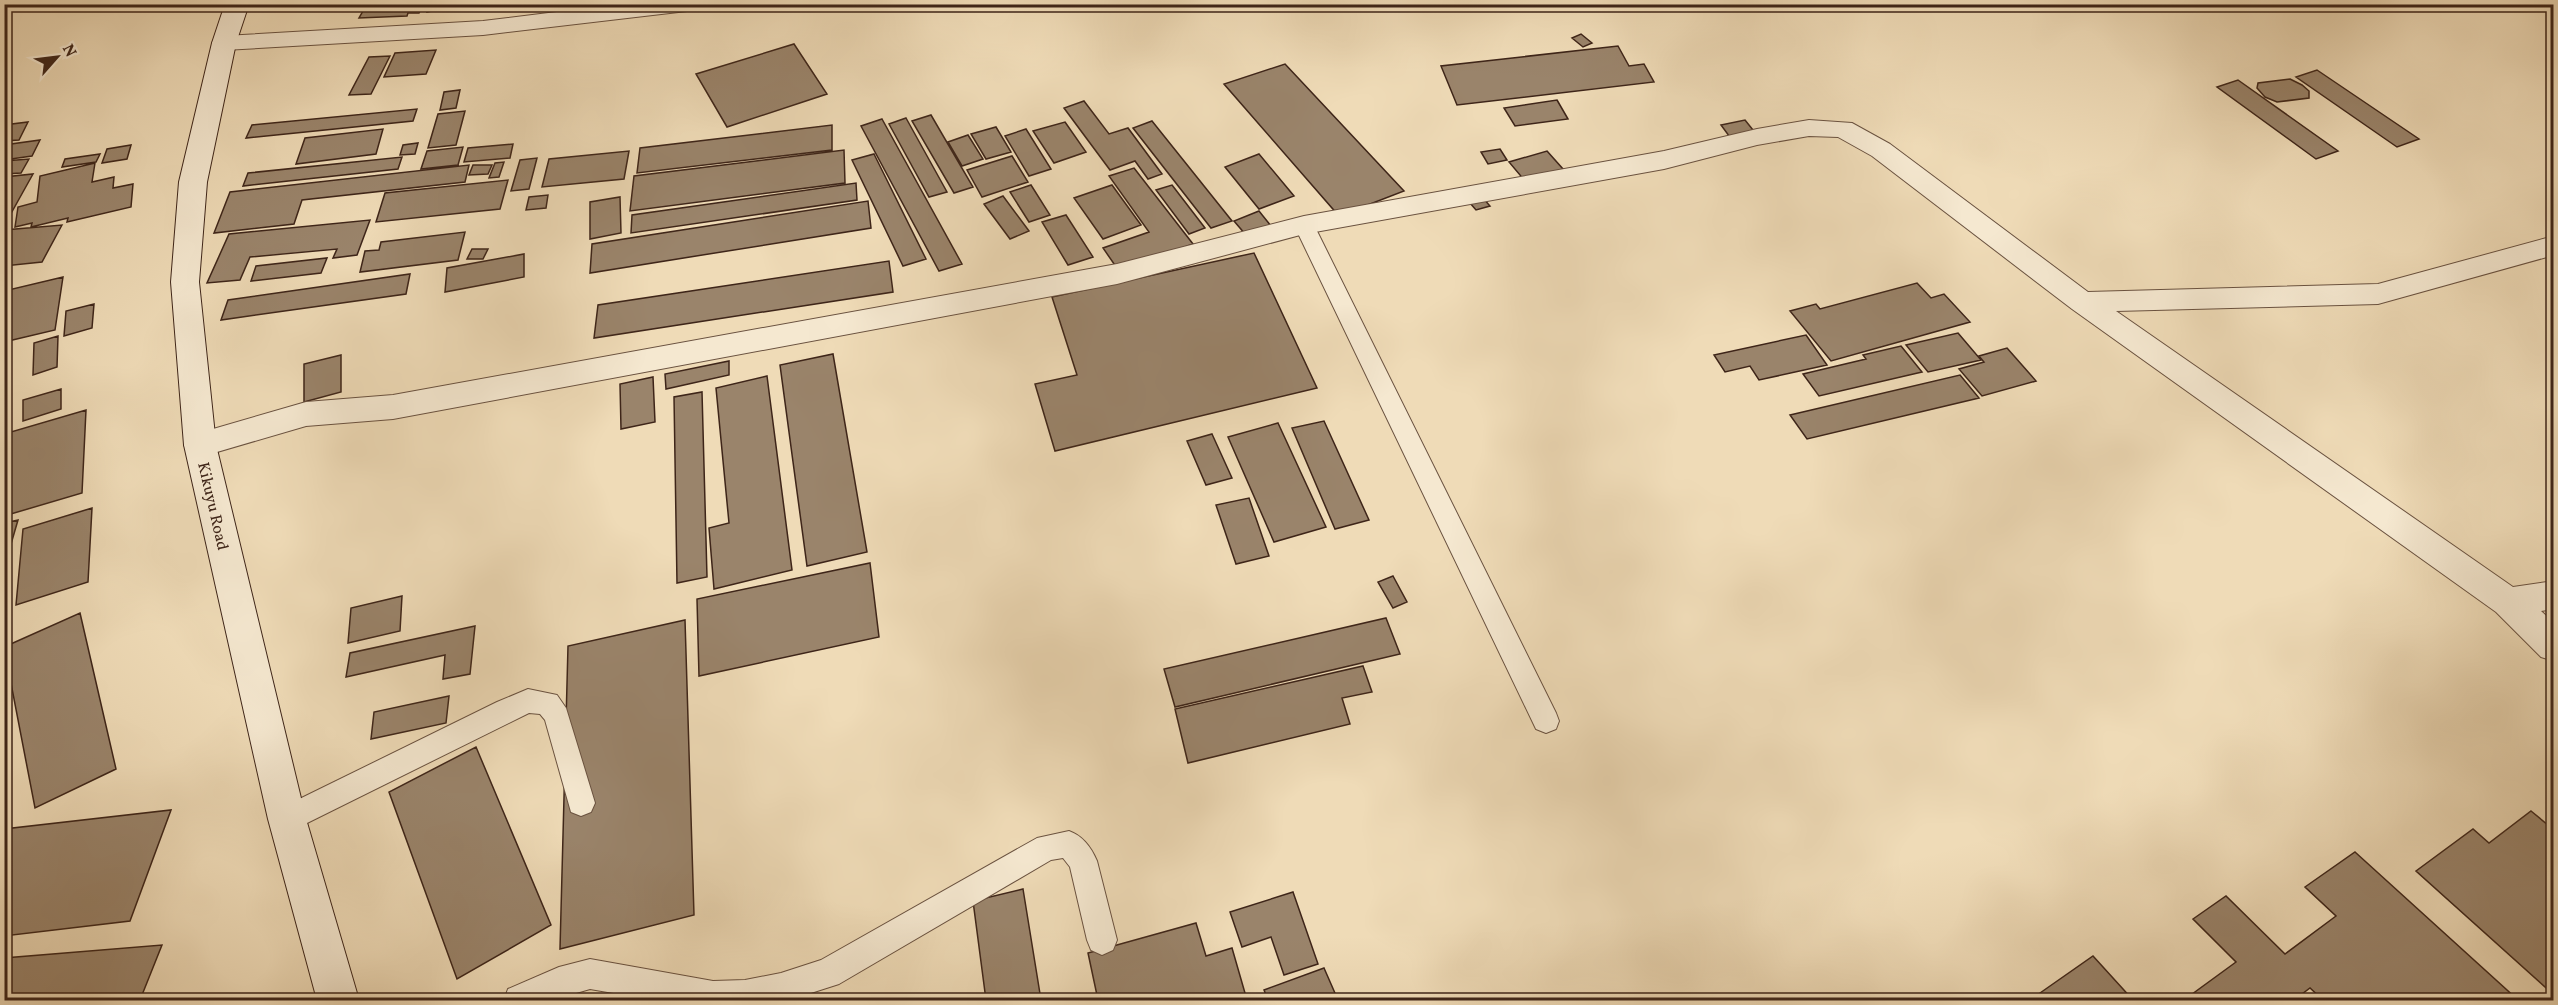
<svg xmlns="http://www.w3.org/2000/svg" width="2558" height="1005" font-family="Vollkorn,serif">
	<rect width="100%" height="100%" fill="#efdbb7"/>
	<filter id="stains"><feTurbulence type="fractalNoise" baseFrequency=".00333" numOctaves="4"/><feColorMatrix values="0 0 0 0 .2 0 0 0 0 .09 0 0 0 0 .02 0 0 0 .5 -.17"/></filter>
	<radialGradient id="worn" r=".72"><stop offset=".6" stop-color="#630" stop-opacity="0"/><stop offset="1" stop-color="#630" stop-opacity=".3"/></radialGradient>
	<path fill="#9a846b" stroke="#3e2519" stroke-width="1.5" d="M4,4h26v3l-26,5z
		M367,4h46l-2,4 11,-1 -3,6h-11l-1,3 -48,2z
		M427,4h15v5l-15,3z
		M1581,34l11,9 -9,4 -11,-9z
		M794,44l33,50 -100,33 -31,-53z
		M1618,46l11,20 15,-2 10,18 -197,23 -16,-39z
		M436,50l-10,24 -42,3 11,-24z
		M390,56l-19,38 -22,1 20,-38z
		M1285,64l119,127 -65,25 -115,-132z
		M2317,70l102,69 -22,8 -101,-70z
		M2290,79l12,6 7,6v7l-32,4 -12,-5 -8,-9 1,-5z
		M2238,80l100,71 -22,8 -99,-72z
		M460,90l-4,18 -16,2 4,-18z
		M1557,100l11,19 -53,7 -11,-18z
		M1084,101l25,33 19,-6 34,46 -14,5 -13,-18 -25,9 -46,-62z
		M417,109l-4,12 -167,17 6,-13z
		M465,111l-9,34 -28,3 10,-34z
		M931,115l42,72 -19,6 -42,-72z
		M906,118l41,74 -18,5 -40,-73z
		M882,119l80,145 -23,7 -78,-145z
		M1745,120l12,15 -25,5 -11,-15z
		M1152,121l80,100 -21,7 -78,-100z
		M28,122l-9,18 -15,1v-16z
		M1065,122l21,30 -32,11 -21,-32z
		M832,125v25l-195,23 3,-25z
		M996,127l15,25 -25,7 -15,-25z
		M383,129l-7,25 -80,10 9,-26z
		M1026,129l25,40 -22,7 -24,-40z
		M968,135l15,24 -21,7 -14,-24z
		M40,140l-8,16 -28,4v-15z
		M418,143l-3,11 -15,1 3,-10z
		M513,144l-3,14 -46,4 4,-14z
		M131,145l-4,14 -25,4 5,-14z
		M463,147l-5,18 -37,4 6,-18z
		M1500,149l7,11 -19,4 -7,-12z
		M844,150l1,33 -215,28 4,-35z
		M629,151l-5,28 -82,8 7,-28z
		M1547,151l16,18 -38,12 -16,-19z
		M100,154l-4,8 -34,5 3,-8z
		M874,154l52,105 -23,7 -51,-106z
		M1259,154l35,42 -35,13 -34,-42z
		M1012,156l16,26 -46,15 -15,-27z
		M402,157l-4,12 -155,17 5,-13z
		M537,158l-8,31 -18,2 9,-31z
		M29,159l-8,14 -17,1v-13z
		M504,162l-5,15 -10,1 6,-15z
		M95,163l-3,19 22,-5 -1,11 20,-4 -2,23 -64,15 1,-4 -37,9 1,-4 -17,4 3,-20 19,-5 3,-26z
		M469,165l-4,17 -163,18 -8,24 -80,9 16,-41z
		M473,165h19l-4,9 -19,1z
		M1134,168l59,76 -74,27 -16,-23 46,-16 -40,-56z
		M33,174l-24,43h-5v-40z
		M508,180l-8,29 -124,13 9,-29z
		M856,183l1,17 -226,33 1,-18z
		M1031,185l19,30 -21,7 -19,-30z
		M1112,185l29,40 -38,14 -29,-41z
		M1172,185l33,43 -16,6 -33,-44z
		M548,195l-2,13 -20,2 3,-13z
		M1003,196l26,35 -19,8 -26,-35z
		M620,197l1,36 -31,6v-37z
		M1483,198l7,8 -14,4 -6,-7z
		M868,201l3,27 -281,45 2,-29z
		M1259,211l12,15 -25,9 -12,-14z
		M1066,215l27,42 -25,8 -26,-43z
		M370,220l-13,35 -24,3 4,-9 -87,8 -10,23 -33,3 22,-49z
		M62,225l-20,37 -38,4v-36z
		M465,232l-7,28 -98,12 5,-21 14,-1 2,-8z
		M472,249h16l-5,10h-16z
		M1254,253l63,135 -262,63 -20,-67 42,-9 -25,-78z
		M524,254v23l-79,15 2,-24z
		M327,258l-6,15 -70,8 5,-15z
		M889,261l4,31 -299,46 4,-33z
		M410,274l-4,20 -185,26 7,-20z
		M63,277l-8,53 -51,12v-51z
		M1917,283l14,15 13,-4 26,28 -139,39 -41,-50 26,-7 4,5z
		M94,304l-2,24 -28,8 2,-25z
		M1958,333l23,27 -53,12 -22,-27z
		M1806,335l21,30 -68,15 -9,-14 -25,6 -11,-17z
		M58,336l-1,31 -24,8 1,-32z
		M1901,346l21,26 -103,24 -16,-22 63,-15 -3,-4z
		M2007,348l29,33 -54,15 -23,-27 25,-7 -5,-6z
		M833,354l34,198 -60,14 -27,-201z
		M341,355v37l-37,10v-38z
		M729,361v14l-63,14 -1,-15z
		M1960,375l19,23 -172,41 -17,-24z
		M767,376l25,194 -78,19 -5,-61 20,-5 -13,-135z
		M653,377l2,45 -34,7 -1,-45z
		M61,389v20l-38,12v-21z
		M702,392l5,185 -30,6 -3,-186z
		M86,410l-4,83 -78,23v-82z
		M1324,421l45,99 -34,9 -43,-101z
		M1278,423l48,104 -52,15 -46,-105z
		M1212,434l20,44 -26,7 -19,-44z
		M1249,498l20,58 -33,8 -20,-59z
		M92,508l-4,74 -72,23 7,-76z
		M18,520l-14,48v-45z
		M870,563l9,74 -180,39 -2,-77z
		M1393,576l14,26 -14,6 -15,-26z
		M402,596l-2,35 -52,12 3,-35z
		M80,613l36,156 -81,39 -31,-161z
		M1386,618l14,36 -225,53 -11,-38z
		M685,620l9,295 -134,34 8,-303z
		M475,626l-5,48 -27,5 2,-24 -99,22 4,-24z
		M1363,666l9,26 -30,6 8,26 -162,39 -13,-54z
		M449,696l-3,27 -75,16 3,-27z
		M476,747l75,178 -94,54 -68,-187z
		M171,810l-41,111 -126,15v-107z
		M2531,811l23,19v165l-138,-124 57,-42 16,14z
		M2355,852l163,148h-170l-4,-3 -5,3h-16l-13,-12 -16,12h-110l52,-38 -43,-43 33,-23 59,58 51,-38 -31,-29z
		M1023,889l18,111h-55l-13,-99z
		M1293,892l25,72 -34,11 -13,-38 -29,10 -12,-35z
		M1196,923l10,33 26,-8 15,52h-149l-10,-47z
		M162,945l-22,55h-136v-42z
		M2093,956l40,44h-86l-7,-7z
		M1324,968l14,32h-70l-4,-10z"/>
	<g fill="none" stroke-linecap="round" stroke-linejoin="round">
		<g stroke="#6a5240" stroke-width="2">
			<path id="service" d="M1304,218l7,2 3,5 242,488 3,8 -3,8 -10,4 -10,-4 -242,-504 3,-5z
				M528,689l29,6 9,13 29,95 -4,9 -10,4 -10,-4 -26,-92 -5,-6 -11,-1 -232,115 -10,4 -10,-4 -4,-9 4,-9 220,-108z
				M1069,831c14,5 22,16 28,30l20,79 -4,10 -11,5 -11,-5 -4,-10 -17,-73 -7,-9 -12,2 -212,124 -50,16h-135l-64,-11 -38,11h-48l4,-11 51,-22 31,-8 123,22 32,-1 36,-7 40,-13 216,-122z"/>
		</g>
		<g stroke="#6a5240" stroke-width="2">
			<path id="minor" d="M621,4h78l-4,5 -8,2 -204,24 -259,15 -9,-2 -3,-5 3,-5 9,-2 259,-15z
				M1809,120l43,3 38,21 198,148 290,-8 176,-48v19l-176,49 -262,7 397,276 41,-6v28l-13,2 13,12v38l-13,-4 -45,-45 -424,-303 -200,-153 -34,-19 -29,-1 -52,9 -93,24 -360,65 -187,50 -724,135 -87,7 -106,31 -11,-3 -5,-9 5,-9 117,-34 87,-7 724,-131 187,-48 360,-65 93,-22z"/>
		</g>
		<g stroke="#3e2519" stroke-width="2">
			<path id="secondary" d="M225,4h24l-13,39 -29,139 -8,100 17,163 90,374 53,181h-42l-49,-181 -84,-374 -13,-163 8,-100 33,-139z"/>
		</g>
		<use href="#service" fill="#f5e8d0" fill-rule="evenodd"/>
		<use href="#minor" fill="#f5e8d0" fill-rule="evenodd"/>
		<use href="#secondary" fill="#f5e8d0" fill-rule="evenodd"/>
	</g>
	<g text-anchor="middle" stroke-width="6" stroke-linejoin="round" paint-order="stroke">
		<g font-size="16" fill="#3e2519" stroke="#f5e8d0">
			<text transform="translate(214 506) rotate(77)" y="6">Kikuyu Road</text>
		</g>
	</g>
	<rect width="2558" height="1005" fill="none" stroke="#efdbb7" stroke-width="24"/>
	<rect x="6" y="6" width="2546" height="993" fill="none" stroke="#3e2519" stroke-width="3"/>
	<rect x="12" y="12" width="2534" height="981" fill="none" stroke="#3e2519" stroke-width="1.5"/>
	<g transform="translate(57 57) rotate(62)" stroke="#f5e8d0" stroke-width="4.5" paint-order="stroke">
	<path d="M0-4.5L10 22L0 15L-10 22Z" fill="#3e2519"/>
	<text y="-9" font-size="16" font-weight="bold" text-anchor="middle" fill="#3e2519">N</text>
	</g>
	<rect width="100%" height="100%" filter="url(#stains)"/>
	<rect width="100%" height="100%" fill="url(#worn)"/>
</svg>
